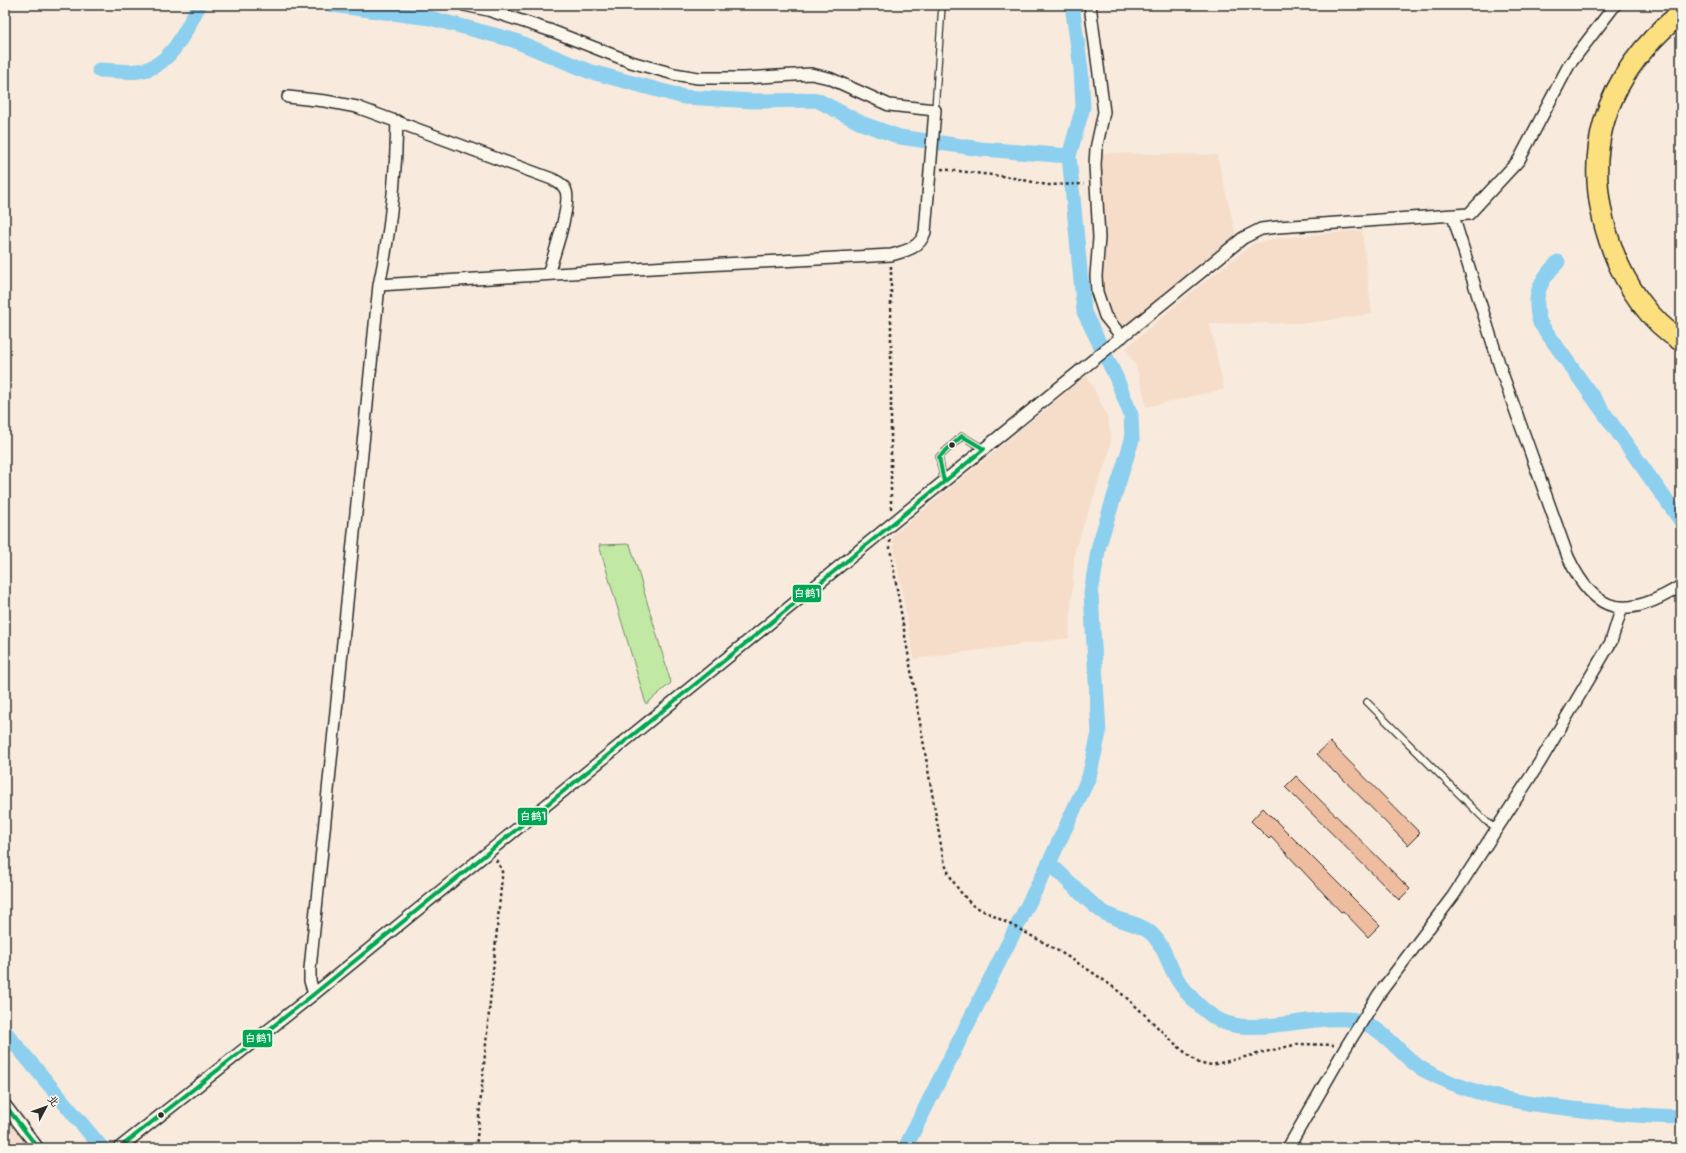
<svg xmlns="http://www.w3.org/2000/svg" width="1686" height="1153" font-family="Pangolin,'LXGW WenKai TC',sans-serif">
	<rect width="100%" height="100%" fill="#f8ebdd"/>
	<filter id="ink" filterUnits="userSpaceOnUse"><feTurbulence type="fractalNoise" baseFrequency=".025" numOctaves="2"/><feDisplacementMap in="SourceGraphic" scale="8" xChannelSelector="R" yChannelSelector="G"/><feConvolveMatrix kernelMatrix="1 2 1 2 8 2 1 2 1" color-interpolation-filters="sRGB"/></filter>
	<g filter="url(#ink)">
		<path fill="#f5ddca" d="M1101,153l116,2 19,80 -113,92 -13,-14 -8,-22 -1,-17 3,-43z
			M1362,230l10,84 -64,9 -98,1 14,65 -78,18 -3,-16 -7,-24 -10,-19 63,-54 64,-50 19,-5z
			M1087,375l20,41 4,18 -2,19 -34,97 -6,88 -155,21 -22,-123z
			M5,1113l27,35h-27z"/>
		<path fill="#c1e9a4" stroke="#768a68" d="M630,544l41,139 -25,21 -47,-159z"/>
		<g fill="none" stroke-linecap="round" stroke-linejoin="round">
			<path stroke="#8dcfef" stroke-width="15" d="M332,5l98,13 83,22 75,31 96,26 69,4 64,-1 44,23 39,14 81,12 88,7
				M99,70c12,0 28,3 40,1 32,-4 47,-41 60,-66
				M1558,262c-19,19 -26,34 -18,61l141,198
				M1049,863c17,15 33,33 51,47 15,12 38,11 52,24 14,14 16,32 27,48 10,15 26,31 42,39 32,16 96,-8 134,-1 26,5 43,32 64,47 6,4 13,7 19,10 40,19 83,26 127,31 39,5 77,8 116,9
				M5,1032l97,116
				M905,1148l144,-285 40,-86 10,-44 -8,-140 8,-48 33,-105 -1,-25 -15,-38 -32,-65 -15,-156 14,-49 -2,-38 -9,-64"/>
		</g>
		<path fill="#eebc9f" stroke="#2b2b2b" d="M1330,742l90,91 -12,12 -72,-73 -1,1 -18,-19z
			M1296,776l114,113 -11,11 -114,-113z
			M1263,808l117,117 -12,12 -25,-26 -2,1 -70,-75 -2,2 -18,-18z"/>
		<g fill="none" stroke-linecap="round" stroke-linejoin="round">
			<g stroke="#2b2b2b" stroke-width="8">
				<path id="service" d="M935,110l7,-105
					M944,482l-5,-25 23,-21 22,13
					M1367,702l120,120 10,6"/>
			</g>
			<g stroke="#2b2b2b" stroke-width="14">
				<path id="minor" d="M1090,5l14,107 -8,37 -1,16 4,73 -3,38 1,16 8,24 17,21
					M288,97l37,4 32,6 195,72c6,3 12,6 14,12 5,15 -13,67 -18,83
					M1453,216l49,157 66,184c28,60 59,62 113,29
					M379,285l289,-18 223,-12c15,-4 29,-7 34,-23l10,-122 -46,-5 -60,-27 -18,-4 -66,4h-47l-24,-4 -43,-12 -79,-31 -64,-21 -24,-5
					M314,994l-4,-13v-12l69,-684c12,-55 17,-108 18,-164
					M5,1105l33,43
					M119,1148l195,-154 929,-756 18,-9 17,-2 191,-13 50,-54 50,-95 46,-60
					M1288,1148l58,-101 33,-53 74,-98 87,-134 71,-120 11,-35"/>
			</g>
			<g stroke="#2b2b2b" stroke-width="23">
				<path id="motorway" d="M1681,13c-77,63 -104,143 -68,238 13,35 36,69 68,90"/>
			</g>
			<path stroke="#2b2b2b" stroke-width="2.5" stroke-dasharray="3 3" stroke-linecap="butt" d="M941,169l68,8 38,8 37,-1
				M891,266v243
				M890,540v8l53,309c5,20 15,33 29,48 50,25 100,51 145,85 29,23 52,52 82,73l7,2 10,-1 82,-20 36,1
				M476,1148l26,-271v-7l-6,-10"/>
			<use href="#service" stroke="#fbf7ec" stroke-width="5.5"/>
			<use href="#minor" stroke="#fbf7ec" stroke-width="11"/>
			<use href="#motorway" stroke="#fce080" stroke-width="20"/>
			<g stroke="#fbf7ec" stroke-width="7">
				<path id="bus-1" d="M962,436l22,13 -40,33 -5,-25z
					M5,1105l33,43
					M119,1148l195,-154 630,-512"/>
			</g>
			<use href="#bus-1" stroke="#00a651" stroke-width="4"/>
		</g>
	</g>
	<g fill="#2b2b2b" stroke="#fbf7ec" stroke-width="1.5">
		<circle cx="952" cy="445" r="3.5"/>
		<circle cx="161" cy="1115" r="3.5"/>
	</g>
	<g stroke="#fbf7ec" stroke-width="1.5">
		<rect x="792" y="584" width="30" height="19" rx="4" fill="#00a651"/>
		<rect x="517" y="807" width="31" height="19" rx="4" fill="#00a651"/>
		<rect x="242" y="1029" width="31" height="19" rx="4" fill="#00a651"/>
	</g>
	<g font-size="11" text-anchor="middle" font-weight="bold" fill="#fff">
		<text x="807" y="597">白鹤1</text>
		<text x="533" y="820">白鹤1</text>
		<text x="258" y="1042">白鹤1</text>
	</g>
	<rect width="1686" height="1153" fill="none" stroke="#fbf7ec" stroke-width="20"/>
	<rect x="10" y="10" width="1666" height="1133" fill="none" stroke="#2b2b2b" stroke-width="1.5" filter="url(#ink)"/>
	<g transform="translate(46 1107) rotate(49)" stroke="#fbf7ec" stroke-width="3" paint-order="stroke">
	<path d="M0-3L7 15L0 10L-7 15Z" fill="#2b2b2b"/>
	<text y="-6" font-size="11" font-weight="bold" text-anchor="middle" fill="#2b2b2b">北</text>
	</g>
</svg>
